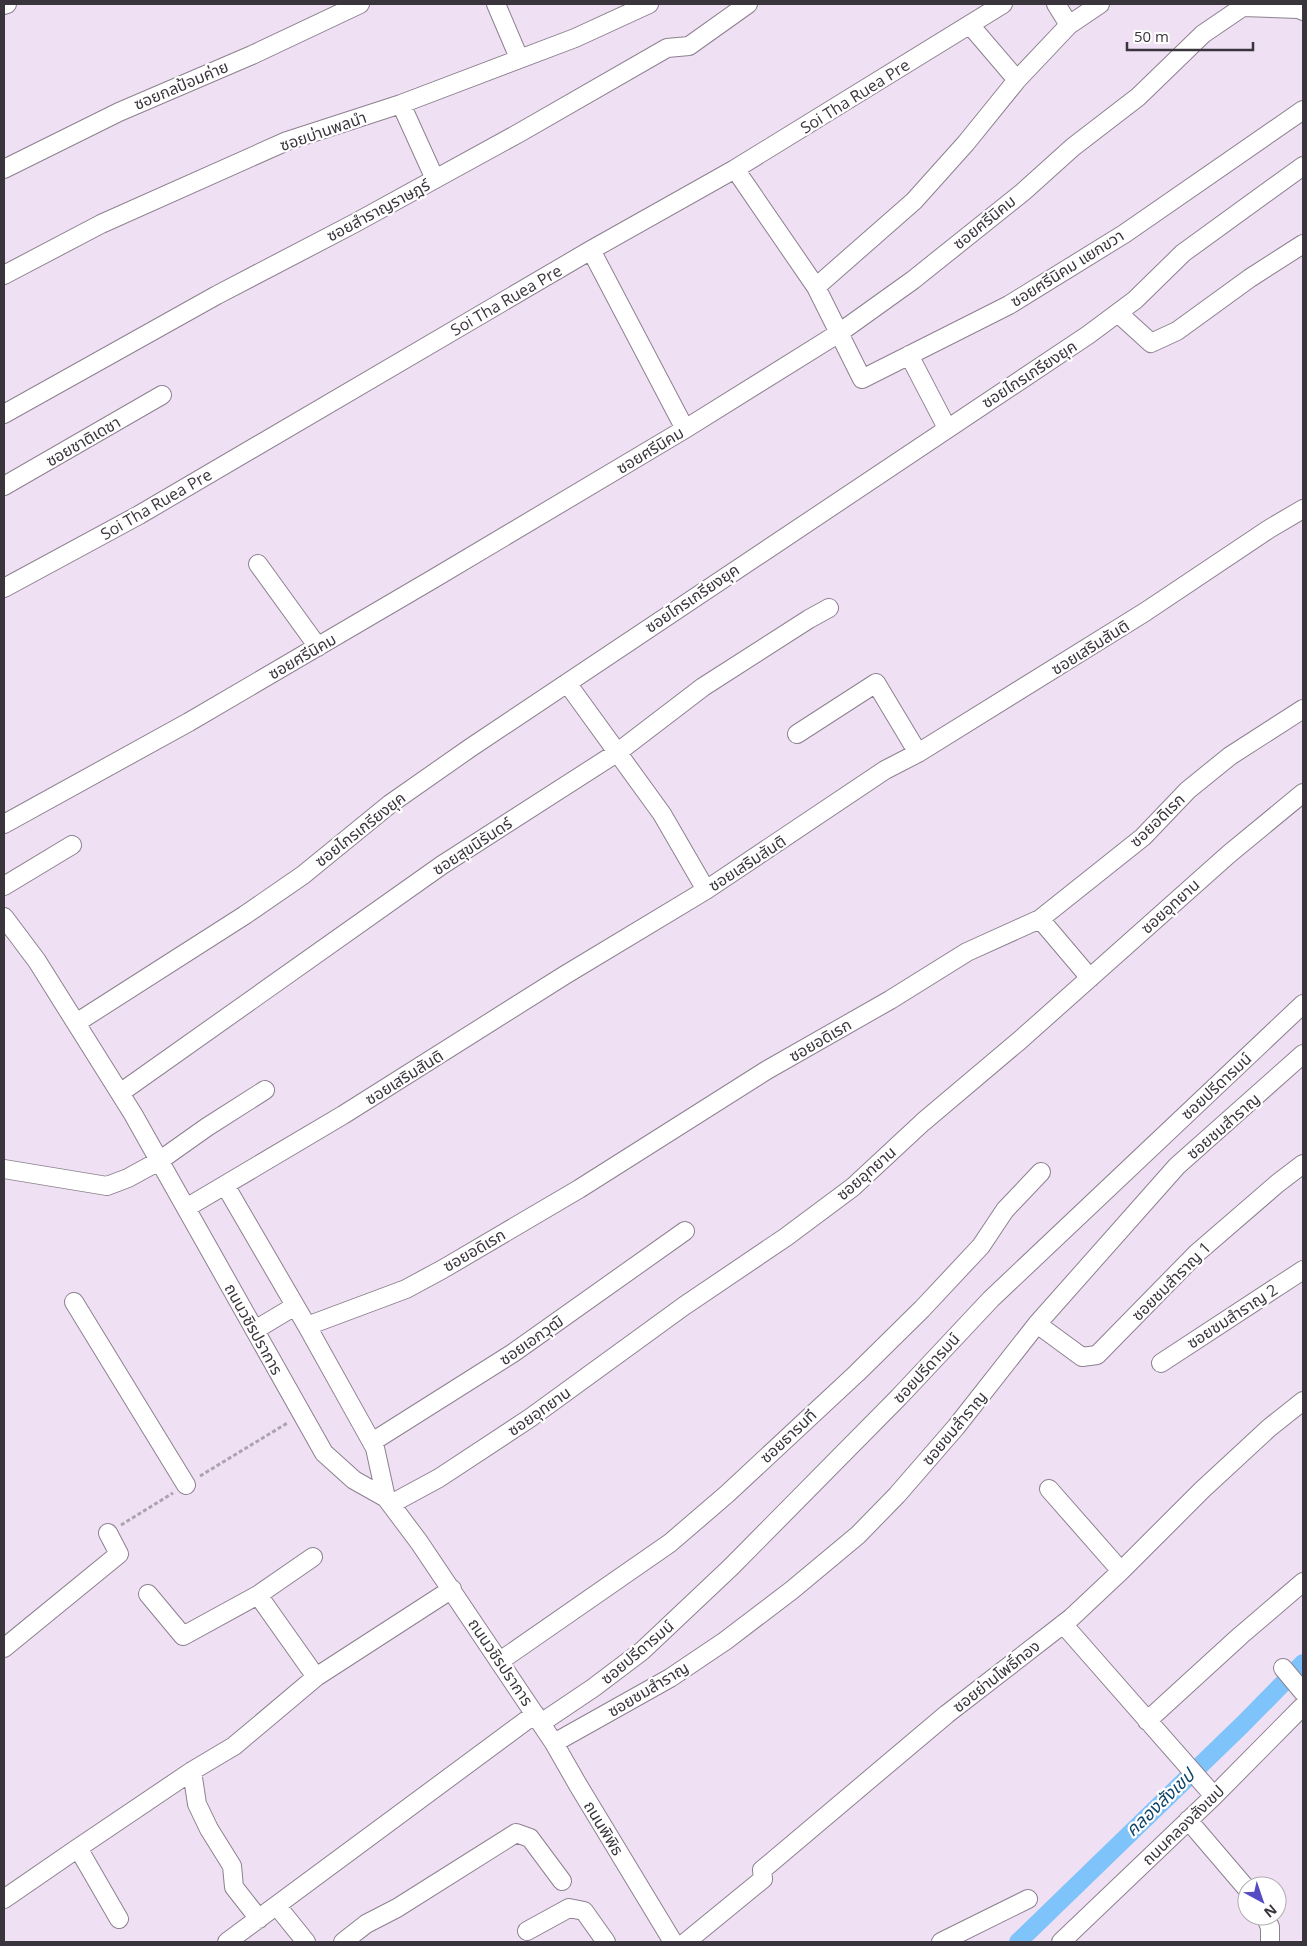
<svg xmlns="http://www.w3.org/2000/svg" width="1307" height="1946" font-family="'Open Sans','Noto Sans Thai',sans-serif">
	<rect width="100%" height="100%" fill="#efe1f3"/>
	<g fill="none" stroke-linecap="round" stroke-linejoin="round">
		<path stroke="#7ec3fa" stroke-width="18" d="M1018,1942l225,-218 60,-61"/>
		<g stroke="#8d8090" stroke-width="20">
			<path id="minor" d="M496,4l23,54
				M1056,4l13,21
				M4,5l3,-1
				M1243,7l56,2 4,2
				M970,25l47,55
				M401,104l34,75
				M4,169l115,-57 133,-57 108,-51
				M735,169l81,118 46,92 147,-74 115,-71 179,-124
				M591,250l94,179
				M4,275l97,-51 186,-83 114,-37 174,-66 74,-34
				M816,287l98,-86 52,-58 51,-63 52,-55 31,-21
				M1118,313l33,30 26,-12 73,-53 53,-34
				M909,355l38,73
				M4,414l213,-119 138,-72 164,-90 148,-85 22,-2 59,-42
				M4,486l158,-91
				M258,564l60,83
				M4,588l135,-73 452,-265 144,-81 268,-165
				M567,683l95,131 44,76
				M797,734l79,-51 42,70
				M4,824l185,-102 244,-143 252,-150 154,-96 74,-53 110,-88 50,-45 65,-50 65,-63 44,-30
				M4,886l68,-41
				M4,917l33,44 96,153 191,339 30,27 32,18 33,44 135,201 24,42 95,157
				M1040,919l50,59
				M76,1023l169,-108 58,-40 87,-71 80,-56 618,-413 47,-35 48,-47 120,-87
				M120,1093l322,-228 176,-113 85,-65 106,-68 20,-11
				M4,1169l103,17 21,-8 31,-17 48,-34 58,-37
				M225,1185l82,141 68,122 11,50
				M186,1208l157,-93 222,-140 141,-85 179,-120 33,-17 227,-141 124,-83 34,-20
				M74,1302l112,183
				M1037,1324l45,33 15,-2 100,-102 81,-70 25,-19
				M307,1326l99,-37 37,-20 136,-80 188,-119 123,-70 77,-48 73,-33 103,-82 45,-47 42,-34 73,-47
				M255,1330l40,-24
				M1161,1363l142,-93
				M372,1442l141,-89 172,-122
				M1049,1489l72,82
				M391,1504l48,-26 91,-60 154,-112 102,-69 67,-50 70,-65 96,-81 210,-187 74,-61
				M148,1594l35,42 75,-41 55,-38
				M258,1595l58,82
				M1063,1624l151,172
				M4,1648l115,-94 -11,-21
				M500,1661l170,-118 57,-49 130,-121 65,-64 59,-63 24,-36 36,-38
				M1283,1668l20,24
				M1147,1721l93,-85 63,-54
				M541,1723l52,-35 49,-37 89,-84 168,-170 92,-98 312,-295
				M554,1743l116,-65 55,-37 67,-51 66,-55 39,-40 59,-68 81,-103 140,-158 126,-112
				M192,1771l5,33 12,25 23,37 2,21 25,32
				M1188,1820l59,69
				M78,1848l114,-77 42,-25 82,-69 136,-88
				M4,1899l74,-51 41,71
				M277,1906l29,36
				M1265,1916l5,11v15
				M527,1931l42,-23 15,3 22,31
				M227,1942l308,-228
				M343,1942l23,-18 31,-16 119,-75 14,5 32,43
				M686,1942l77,-63 -1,-9 185,-156 124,-96 50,-47 81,-81 67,-62 34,-27
				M941,1942l87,-43
				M1061,1942l153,-146 89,-90"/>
		</g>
		<path stroke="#ada2b0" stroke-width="3" stroke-dasharray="4 2.5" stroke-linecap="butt" d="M200,1476l89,-54
			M121,1525l52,-32"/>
		<use href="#minor" stroke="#fff" stroke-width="18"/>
	</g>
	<g text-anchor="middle" stroke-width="4.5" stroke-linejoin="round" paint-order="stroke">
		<g font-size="16" fill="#3a353c" stroke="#fff">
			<text transform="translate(181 85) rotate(-23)" y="6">ซอยกลป้อมค่าย</text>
			<text transform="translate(855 96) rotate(-32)" y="6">Soi Tha Ruea Pre</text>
			<text transform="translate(323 131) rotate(-19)" y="6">ซอยบ่านพลนำ</text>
			<text transform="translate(378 210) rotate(-28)" y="6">ซอยสำราญราษฎร์</text>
			<text transform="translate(984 222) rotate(-39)" y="6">ซอยศรีนิคม</text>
			<text transform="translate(1067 268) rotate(-32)" y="6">ซอยศรีนิคม แยกขวา</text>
			<text transform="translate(506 300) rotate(-30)" y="6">Soi Tha Ruea Pre</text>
			<text transform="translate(1029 374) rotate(-33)" y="6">ซอยไกรเกรียงยุค</text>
			<text transform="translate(83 441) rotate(-30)" y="6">ซอยชาติเดชา</text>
			<text transform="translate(650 450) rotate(-31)" y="6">ซอยศรีนิคม</text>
			<text transform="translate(156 504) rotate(-30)" y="6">Soi Tha Ruea Pre</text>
			<text transform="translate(692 598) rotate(-34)" y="6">ซอยไกรเกรียงยุค</text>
			<text transform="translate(1090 647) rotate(-32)" y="6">ซอยเสริมสันติ</text>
			<text transform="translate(302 656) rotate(-30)" y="6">ซอยศรีนิคม</text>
			<text transform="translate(1157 820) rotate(-44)" y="6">ซอยอดิเรก</text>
			<text transform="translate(360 829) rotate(-38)" y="6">ซอยไกรเกรียงยุค</text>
			<text transform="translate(472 846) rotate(-33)" y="6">ซอยสุขนิรันดร์</text>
			<text transform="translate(747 863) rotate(-33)" y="6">ซอยเสริมสันติ</text>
			<text transform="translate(1170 906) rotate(-42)" y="6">ซอยอุทยาน</text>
			<text transform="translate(820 1040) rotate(-30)" y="6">ซอยอดิเรก</text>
			<text transform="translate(404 1077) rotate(-32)" y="6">ซอยเสริมสันติ</text>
			<text transform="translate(1216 1086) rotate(-43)" y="6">ซอยปรีดารมน์</text>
			<text transform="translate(1223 1126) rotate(-41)" y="6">ซอยชมสำราญ</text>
			<text transform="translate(866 1173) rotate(-41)" y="6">ซอยอุทยาน</text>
			<text transform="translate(474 1250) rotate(-30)" y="6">ซอยอดิเรก</text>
			<text transform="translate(1171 1281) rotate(-45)" y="6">ซอยชมสำราญ 1</text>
			<text transform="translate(1232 1316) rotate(-33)" y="6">ซอยชมสำราญ 2</text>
			<text transform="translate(254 1329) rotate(61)" y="6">ถนนวชิรปราการ</text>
			<text transform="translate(531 1340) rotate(-35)" y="6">ซอยเอกวุฒิ</text>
			<text transform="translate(926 1368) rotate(-47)" y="6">ซอยปรีดารมน์</text>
			<text transform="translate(539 1411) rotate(-35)" y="6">ซอยอุทยาน</text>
			<text transform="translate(954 1428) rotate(-50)" y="6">ซอยชมสำราญ</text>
			<text transform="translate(788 1436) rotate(-43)" y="6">ซอยธารนที</text>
			<text transform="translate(637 1652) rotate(-40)" y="6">ซอยปรีดารมน์</text>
			<text transform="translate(501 1662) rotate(56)" y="6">ถนนวชิรปราการ</text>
			<text transform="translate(996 1676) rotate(-38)" y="6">ซอยย่านโพธิ์ทอง</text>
			<text transform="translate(648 1689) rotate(-31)" y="6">ซอยชมสำราญ</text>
			<text transform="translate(1183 1825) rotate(-44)" y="6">ถนนคลองสังเขป</text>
			<text transform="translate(604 1828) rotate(59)" y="6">ถนนพิพิธ</text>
		</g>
		<g font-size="18" font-style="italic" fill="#104569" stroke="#fff">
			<text transform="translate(1160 1803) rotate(-44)" y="6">คลองสังเขป</text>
		</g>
	</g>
	<rect width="1307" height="1946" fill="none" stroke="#3a353c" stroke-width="10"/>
	<g transform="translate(1262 1901) rotate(140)"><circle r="24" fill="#ffffff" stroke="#b0aeb1"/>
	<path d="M0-4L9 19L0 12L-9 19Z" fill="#554bc2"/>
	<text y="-8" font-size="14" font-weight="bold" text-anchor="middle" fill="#3a353c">N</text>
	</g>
	<path d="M1127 42v8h126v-8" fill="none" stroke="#3a353c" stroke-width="2.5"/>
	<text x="1134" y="42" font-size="15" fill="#3a353c" stroke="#ffffff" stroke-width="4" paint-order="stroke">50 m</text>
</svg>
